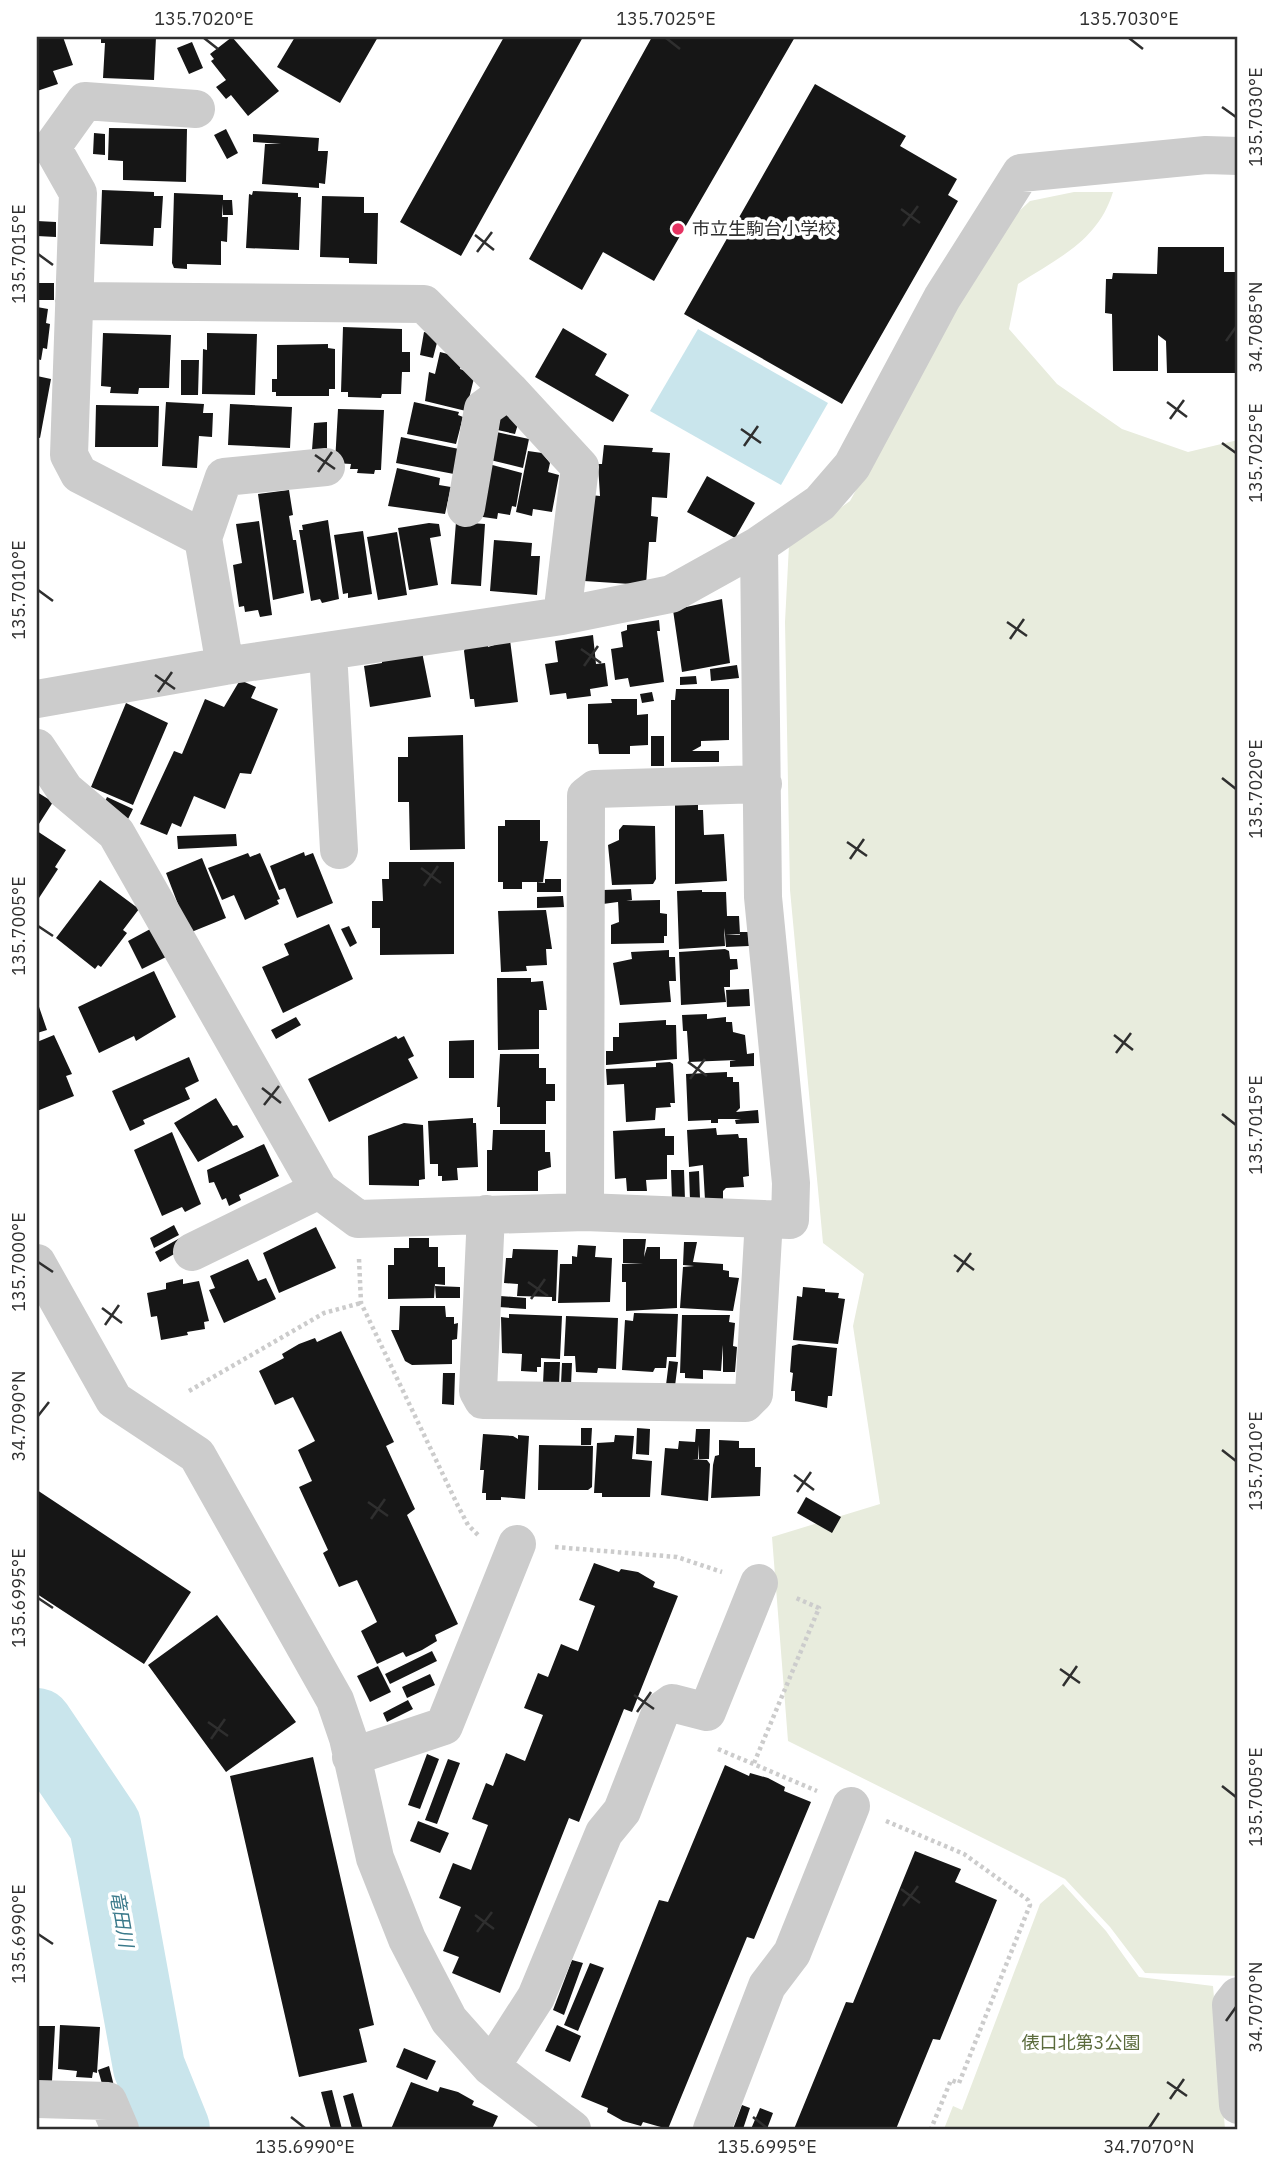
<svg xmlns="http://www.w3.org/2000/svg" width="1275" height="2166" font-family="'IBM Plex Sans','Noto Sans JP',sans-serif">
	<rect width="100%" height="100%" fill="#fff"/>
	<path fill="#e8ecdd" d="M1074,192h39c-15,49 -55,66 -95,92l-9,45 48,55 65,45 66,23 50,-12v1536l-93,-3 -35,-46 -45,-48 -277,-138 -16,-204 108,-33 -27,-178 11,-52 -41,-31 -33,-353 -5,-268 4,-77 61,-44 151,-273 29,-27z
		M1063,1884l43,47 33,46 74,9 12,143h-281l9,-23 9,4 78,-206z"/>
	<path fill="#c9e5ec" d="M698,329l130,74 -47,82 -131,-74z"/>
	<g fill="none" stroke-linecap="round" stroke-linejoin="round">
		<path stroke="#c9e5ec" stroke-width="72" d="M37,1724l68,101 44,242 25,62"/>
	</g>
	<path fill="#161616" d="M37,37h26l10,28 -20,6 5,13 -21,7z
		M101,37h55l-2,43 -51,-2 2,-35h-4z
		M232,37l47,54 -31,25 -17,-21 -5,4 -10,-12 10,-7 -15,-19 3,-2 -4,-5z
		M295,37h83l-38,66 -63,-36z
		M504,37h79l-122,219 -61,-34z
		M652,37h143l-141,244 -51,-29 -21,38 -53,-31z
		M192,42l11,26 -14,6 -12,-26z
		M815,84l91,52 -6,10 57,33 -9,16 10,6 -116,203 -158,-90z
		M109,128l78,1 -1,53 -63,-2v-19l-15,-1z
		M226,129l12,24 -11,6 -13,-24z
		M94,133l11,1v21l-12,-1z
		M253,134l66,4 -1,13h10l-3,33 -6,-1v5l-57,-4 3,-40h16l-28,-2z
		M102,190l52,2v4h9l-2,32h-7l-1,18 -53,-2z
		M253,191l45,2v4h3l-2,53 -53,-2 3,-54 3,1z
		M174,193l49,2v5h9l1,15h-10v-11l-1,13h6l-1,25 -6,-1v24l-34,-1v5l-13,-1 -2,-5z
		M322,196l42,1v16h14l-1,51 -28,-1v-5l-29,-1z
		M37,221l19,1v15l-19,-1z
		M1158,247h66v25h14l-1,101h-70l-1,-32 -8,-6v36h-45l-1,-57 -7,-1 1,-34h6l1,-6 44,1z
		M37,283h17v17h-17z
		M37,307l11,2 -2,14 4,1 -3,25 -4,-1 -2,12 -4,-1z
		M343,327l59,2v23h8v20h-8l-1,22h-19l-1,4 -33,-1v-5h-7z
		M563,328l44,26 -12,21 34,20 -16,27 -78,-45z
		M424,332l15,3 -6,23 -13,-3z
		M103,333l68,2 -2,53h-30l-1,6 -28,-1 1,-6 -10,-1z
		M207,333l50,1 -2,61 -53,-1 1,-45 4,1z
		M328,344v4l7,1v40h-6v7h-53v-4h-4v-13h5v-34z
		M440,352l23,6 -3,11 15,5 -9,37 -41,-10 4,-29 6,2z
		M181,360h18l-1,35h-17z
		M37,376l14,3 -11,59 -3,-1z
		M166,402l38,2 -1,9h10l-1,24 -13,-1 -2,32 -35,-2z
		M414,402l45,10 -1,3 5,2 -7,27 -49,-10z
		M230,404l62,3 -2,41 -62,-3z
		M96,405l63,1 -1,41h-63z
		M338,409l46,1 -3,60h-6l-1,4 -17,-1 1,-4h-8l1,-5 -16,-1z
		M508,414l10,10 -3,10 -22,-5v-11z
		M327,422v29l-15,-1 2,-27z
		M492,431l37,8 -6,29 -37,-9z
		M401,437l58,12 -5,25 -58,-11z
		M604,445l49,3 -1,4 18,1 -3,45 -15,-1 -1,19 7,1 -2,25h-7l-3,43 -62,-4 6,-86 10,1 -2,-32h4z
		M528,451l14,2 8,10 -2,9 11,3 -7,37 -19,-3 -1,7 -16,-4z
		M485,463l37,10 -6,34 -4,-1 -2,9 -12,-2 -1,6 -21,-3z
		M397,468l43,10 -1,7 12,2 -6,27 -57,-8z
		M707,476l48,27 -20,35 -48,-26z
		M289,490l4,25 -4,1 4,24h3l8,53 -31,7 -15,-106z
		M328,520l11,79 -17,4 -2,-4 -9,2 -12,-71h4l-1,-5z
		M259,521l13,94 -12,2 -2,-7 -13,2 -1,-6 -5,1 -6,-42 9,-2 -6,-39z
		M456,522l29,2 -4,62 -30,-2z
		M429,523l10,1 2,12 -11,2 8,47 -29,5 -11,-62z
		M363,531l9,63 -24,4v-5l-5,1 -9,-59z
		M397,532l10,63 -29,5 -11,-63z
		M494,540l38,3 -1,13h9l-3,39 -47,-4z
		M722,599l8,64 -48,9 -9,-62z
		M659,620l1,11h-3l7,51 -34,5 -2,-9 -13,2 -4,-31 12,-2 -2,-15 6,-2v-5z
		M593,635l3,29 9,-1 3,23 -18,3 1,7 -24,3 -1,-6 -16,2 -5,-31 13,-2 -3,-21z
		M510,640l8,62 -43,5 -1,-8h-4l-6,-48 2,-5 22,-3v4z
		M422,652l9,45 -61,10 -6,-41 18,-3v-4z
		M737,665l2,13 -28,3 -1,-12z
		M696,676l1,8 -17,1v-8z
		M240,680l16,7 -5,11 27,11 -27,65 -11,-1 -15,36 -31,-13 -13,31 -9,-4 -5,12 -27,-11 34,-73 8,3 23,-55 19,8z
		M676,689h53v51l-28,1v5l-9,5h27v11h-48v-62h4z
		M652,692l2,9 -12,2 -2,-9z
		M611,699h26v16l11,-1v31l-18,1v8h-31l-1,-10h-10v-40l24,-1z
		M126,703l42,20 -35,82 -42,-18z
		M463,735l2,114 -55,1 -1,-48h-11v-45h10v-20z
		M651,736h13v30h-13z
		M37,792l16,10 -16,25z
		M107,797l26,12 -5,10 -26,-11z
		M698,804v6h5l1,25 20,-1 3,47 -52,3v-79z
		M505,820h35v21h8l-5,41h-21v7h-19v-7h-5v-56h7z
		M623,825l32,1 1,53 -3,5 -41,1 -4,-40 11,-5v-10z
		M37,831l29,19 -11,17 3,2 -21,32z
		M236,834l1,12 -59,3 -1,-13z
		M304,852l1,4 8,-3 20,50 -36,15 -12,-30 -6,2 -9,-24z
		M248,853l2,4 10,-4 20,46 -3,1 2,4 -34,16 -11,-25 -12,5 -14,-32z
		M202,858l24,60 -37,15 -23,-60z
		M389,862h65v92l-74,1v-27h-8v-27h11l-1,-22h7z
		M545,879h16v13h-24v-10l8,1z
		M100,880l39,29 -16,21 4,3 -26,34 -3,-2 -3,4 -39,-31z
		M631,889l1,11 -29,4v-14z
		M702,890v2h24l1,24h12l1,18 -15,1 -1,-7 1,18 -46,3 -2,-58z
		M563,896l1,11 -27,1v-11z
		M660,900v13l7,1v22h-3v7l-53,1v-19l8,-3 -1,-21z
		M546,910l6,39h-6l1,16 -21,1 1,5 -26,1 -3,-61z
		M329,924l24,55 -70,34 -21,-46 27,-12 -5,-11z
		M349,926l8,17 -7,4 -9,-18z
		M154,927l14,29 -26,13 -14,-28z
		M740,932h8l1,14 -23,1 -1,-12h15z
		M725,949l4,2 1,8h7l1,10 -8,1v17h-6l2,15 -45,3 -2,-53z
		M669,950v7h6l1,24h-7l2,21 -51,3 -7,-42 19,-4 -1,-7z
		M154,971l22,46 -40,24 -2,-5 -35,17 -21,-46z
		M497,978h34v4l12,-1 4,29h-8v39l-41,1z
		M749,989l1,17 -23,1 -1,-17z
		M37,1001l10,29 -10,3z
		M707,1014v5l19,-2v5h6l1,10 12,3 2,19 7,-1v13l-24,1v-6l6,-1 -47,2 -2,-31h-4l-1,-16z
		M296,1017l5,8 -25,14 -5,-9z
		M666,1020v5h10l1,34 -71,6v-14h7v-14h6v-14z
		M54,1035l18,39 -6,2 8,20 -37,15v-69z
		M396,1036l2,3 6,-3 10,20 -6,3 10,19 -89,44 -21,-43z
		M474,1040v38h-25v-37z
		M500,1054h39v14h7v16h9v17h-9v23h-46v-17h-3z
		M189,1057l10,24 -14,7 5,11 -47,21 2,4 -15,7 -18,-40z
		M670,1062l3,2 2,39h-5l1,4 -15,1 -1,12 -29,2 -2,-38 -17,1 -1,-16 50,-2v-4z
		M727,1072v5h6v5h6l1,26 -4,4 22,-2 1,13 -23,1 -1,-4 6,-1h-23v4h-7v-3l-23,1 -2,-47z
		M216,1098l17,28 4,-1 7,12 -46,25 -24,-39z
		M473,1118v5h3l2,44 -21,1 1,12 -16,1v-5h-4v-12h-8l-2,-43z
		M404,1123l19,2 2,54 -6,1v6l-50,-1 -1,-49z
		M665,1128v8h9v19h-7v24l-21,1 1,11h-20l-1,-13 -11,1 -2,-48z
		M716,1128l1,7 21,-1 1,4h8l2,38 -6,1 1,10 -18,1 -3,3v8l-18,1 -2,-35 -14,2 -2,-37z
		M493,1130h52v22h5l1,15 -13,4v20h-51v-41h5z
		M172,1132l29,72 -16,8 -3,-5 -20,9 -28,-66z
		M264,1144l15,32 -40,19 2,5 -12,6 -3,-8 -4,2 -8,-18 -5,1 -2,-13z
		M671,1170h13l1,30h-13z
		M699,1171l1,28 -10,1 -1,-28z
		M174,1225l5,10 -25,13 -4,-10z
		M316,1227l20,41 -57,25 -16,-40z
		M180,1238l5,10 -25,14 -5,-10z
		M409,1238h20v9h9v20h7v18l-10,-1 -1,14 -46,1v-34h6v-17h15z
		M623,1239h23l-2,18 3,-10h13v12h17v49l-51,3v-29h-4v-18l21,-1h-20z
		M684,1242h13l-4,20 30,2v6l6,1v6l10,1 -6,33 -53,-3 3,-41 11,-1 -11,-1z
		M578,1245l18,1 -1,11 17,1 -2,44 -52,1 2,-39h12v-8l5,1z
		M513,1249l45,1 -2,51h-4v-4l-35,-1 1,-12 -14,-1 2,-25h6z
		M248,1259l10,22 8,-3 10,21 -52,24 -15,-33 6,-2 -5,-12z
		M183,1279v5l16,-3 10,40 -5,1 1,7 -18,3 1,3 -27,5 -4,-24 -6,1 -4,-24 19,-4v-6z
		M435,1286l25,1v11h-24z
		M803,1287l22,2v3l14,1 -1,5 7,1 -7,45 -45,-4 4,-44 5,1z
		M500,1296l26,2v11l-27,-2z
		M400,1306h45l1,11h8v7l4,-1 -1,16 -5,1v24l-40,1 -7,-4 -14,-31h8z
		M634,1313l44,1 -2,43h-9l-1,11h-11l-2,4 -31,-2 3,-50 8,1z
		M509,1314l53,2 -2,43 -19,-1v9h-4v5l-16,-1 1,-17 -20,-1 -1,-36 8,1z
		M682,1315h48l-1,7 6,1 -2,23 4,1 -2,25h-12v-27l-2,26 -18,-1v9l-18,-1v-5h-5z
		M566,1316l52,2 -2,51 -18,-1 -1,5 -21,-1 -1,-16h-11z
		M341,1331l53,111 -8,4 29,63 -8,6 51,109 -23,11 2,6 -15,9 -16,7 -3,-5 -26,12 -16,-33 16,-9 -20,-42 -18,7 -16,-34 5,-3 -29,-63 13,-6 -14,-31 17,-9 -22,-44 -18,8 -16,-34 25,-13 -2,-4 17,-10 16,-6 2,4z
		M799,1344l38,4 -5,48h-4l-1,12 -32,-7v-10h-4l2,-18 -3,-1 2,-26z
		M669,1361l9,1 -3,24 -9,-1z
		M544,1362h16l-1,23 -16,-1z
		M562,1363h10l-1,22 -10,-1z
		M443,1373h12l-1,32 -12,-1z
		M581,1428h11l-1,17h-10z
		M637,1428l13,1 -1,26 -13,-1z
		M696,1429h14l-1,30h-10v-14l-1,14h-6l15,1 3,4 -2,37 -47,-6 4,-47 13,1 1,-8 16,1z
		M483,1434l30,2 5,3v-4l11,1 -4,63 -24,-2v3h-15v-7h-4l2,-23h-4z
		M615,1435l19,1 -2,23 20,2 -2,36h-48v-4h-8l3,-50 17,-1z
		M719,1440l20,1v7h16v19h6l-1,29 -49,2 2,-33 2,-9 4,-1z
		M539,1445l54,1 -1,41 -4,3h-50z
		M37,1490l154,102 -47,72 -107,-70z
		M806,1497l35,20 -9,16 -35,-20z
		M594,1563l25,9 2,-3 17,3 17,10 -2,5 25,9 -46,116 -8,-3 -45,113 -10,-4 -69,175 -48,-20 7,-16 -16,-6 18,-44 -22,-9 14,-35 18,7 17,-45 -16,-6 14,-36 7,3 13,-33 19,8 18,-46 -19,-7 14,-35 10,4 13,-33 17,7 17,-45 -16,-6z
		M217,1615l79,107 -70,50 -78,-107z
		M432,1651l5,10 -47,23 -5,-10z
		M378,1666l13,26 -21,10 -13,-26z
		M430,1674l5,11 -28,13 -5,-11z
		M408,1700l5,9 -26,13 -4,-9z
		M427,1754l12,5 -19,50 -12,-4z
		M313,1757l61,268 -15,4 8,33 -68,15 -69,-301z
		M448,1759l12,4 -23,61 -12,-4z
		M725,1765l24,11 1,-3 18,5 17,9 -1,4 27,11 -57,137 -7,-2 -79,192 -25,-7 -2,4 -18,-5 -16,-9 1,-4 -27,-11 78,-197 9,2z
		M418,1821l31,12 -9,20 -30,-12z
		M915,1851l46,18 -6,13 42,18 -57,140 -7,-1 -37,90h-102l52,-127 7,1z
		M572,1960l11,3 -19,52 -11,-5z
		M590,1963l14,5 -26,63 -14,-6z
		M60,2025l40,2 -3,46 -4,-1 -1,6 -16,-1 1,-6 -19,-2z
		M557,2025l24,11 -11,26 -25,-11z
		M37,2026h18l-3,55h-15z
		M404,2048l32,13 -9,19 -31,-13z
		M109,2066l6,24 -10,4 -7,-24z
		M411,2082l27,10 2,-5 18,5 16,9 -2,4 26,11 -6,13h-101z
		M332,2090l10,39h-11l-10,-37z
		M353,2093l10,36h-11l-9,-33z
		M742,2105l8,3 -7,21h-10z
		M760,2108l13,5 -6,16h-16z"/>
	<g fill="none" stroke-linecap="round" stroke-linejoin="round">
		<path stroke="#ccc" stroke-width="4.5" stroke-dasharray="3.5 3.5" stroke-linecap="butt" d="M359,1259l2,44 97,203 10,19 11,11
			M189,1391l135,-78 37,-10
			M555,1547l122,10 45,15
			M718,1749l99,42
			M754,1763l65,-155 -23,-10
			M886,1821l78,33 64,46 2,5 -71,178 -8,-3 -20,49"/>
		<path stroke="#ccc" stroke-width="38" d="M196,109l-111,-8 -33,46 26,46 -9,262 10,19 124,64 22,128
			M74,301l350,3 85,86 71,77 -18,149
			M466,508l17,-99 26,-19
			M203,538l21,-61 102,-10
			M328,651l11,199
			M37,699l188,-33 337,-50 109,-22 88,-49 61,-42 32,-37 90,-168 79,-125 185,-18 32,1
			M37,748l28,42 51,43 203,357 39,29 227,-7 205,8 1,-37 -28,-286 -4,-352
			M585,1212l1,-416 9,-7 168,-5
			M486,1214l-8,177 5,9 262,3 9,-9 10,-175
			M192,1252l127,-62
			M37,1263l77,137 83,55 138,245 13,38 27,120 32,81 42,81 42,47 81,62
			M351,1757l93,-31 73,-182
			M1238,1996l-7,9 7,100
			M491,2067l45,-70 68,-164 18,-22 39,-100 11,-8 35,9 52,-129
			M37,2099l71,2 12,28
			M712,2129l55,-143 25,-33 59,-147"/>
	</g>
	<path fill="none" stroke="#2f2f2f" stroke-width="2.5" d="M204,38l14,11M666,38l14,11M1129,38l14,11M1222,107l14,10M901,209l19,14M903,226l15,-20M475,235l19,15M477,252l15,-20M38,254l15,11M1226,341l10,-14M1167,402l20,15M1170,419l14,-19M741,429l20,14M1222,443l14,10M744,446l14,-20M315,455l20,14M318,472l14,-20M38,590l15,11M1007,622l20,14M1010,639l14,-20M581,649l20,14M584,666l14,-20M155,675l20,14M158,692l14,-20M1222,778l14,11M847,842l20,14M850,859l14,-20M421,868l20,15M424,886l14,-20M38,926l15,10M1114,1035l19,15M1116,1053l15,-20M688,1062l19,14M690,1079l15,-20M262,1088l19,15M264,1105l15,-19M1222,1114l14,11M954,1255l20,15M38,1262l15,10M957,1272l14,-19M528,1282l20,14M531,1299l14,-20M102,1308l20,15M105,1325l14,-20M38,1416l11,-14M1222,1450l14,11M794,1475l20,15M797,1492l14,-20M368,1502l20,14M371,1519l14,-20M38,1598l15,10M1060,1669l20,14M1063,1686l14,-20M634,1695l20,14M637,1712l14,-20M208,1722l20,14M211,1739l14,-20M1222,1786l14,11M901,1889l19,14M903,1906l15,-20M475,1915l19,14M477,1932l15,-20M38,1934l15,10M1226,2021l10,-14M1167,2082l20,14M1170,2099l14,-20M291,2117l14,11M753,2117l14,11M1149,2128l10,-15"/>
	<circle fill="#e53261" stroke="#fff" stroke-width="2.5" cx="678" cy="229" r="7"/>
	<g text-anchor="middle" stroke-width="7" stroke-linejoin="round" paint-order="stroke">
		<g font-size="18" fill="#2f2f2f" stroke="#fff" text-anchor="start">
			<text x="692" y="235">市立生駒台小学校</text>
		</g>
		<g font-size="18" fill="#5b6b3c" stroke="#fff">
			<text x="1081" y="2049">俵口北第3公園</text>
		</g>
		<g font-size="19" font-style="italic" fill="#3b7a8b" stroke="#fff">
			<text transform="translate(122 1919) rotate(80)" y="7">竜田川</text>
		</g>
	</g>
	<rect width="1275" height="2166" fill="none" stroke="#ffffff" stroke-width="77"/>
	<rect x="38" y="38" width="1198" height="2090" fill="none" stroke="#2f2f2f" stroke-width="2.5"/>
	<g font-size="18" text-anchor="middle" fill="#2f2f2f">
		<text x="204" y="25">135.7020°E</text>
		<text x="666" y="25">135.7025°E</text>
		<text x="1129" y="25">135.7030°E</text>
		<text transform="translate(1256 117) rotate(-90)" y="6">135.7030°E</text>
		<text transform="translate(19 254) rotate(-90)" y="6">135.7015°E</text>
		<text transform="translate(1256 327) rotate(-90)" y="6">34.7085°N</text>
		<text transform="translate(1256 453) rotate(-90)" y="6">135.7025°E</text>
		<text transform="translate(19 590) rotate(-90)" y="6">135.7010°E</text>
		<text transform="translate(1256 789) rotate(-90)" y="6">135.7020°E</text>
		<text transform="translate(19 926) rotate(-90)" y="6">135.7005°E</text>
		<text transform="translate(1256 1125) rotate(-90)" y="6">135.7015°E</text>
		<text transform="translate(19 1262) rotate(-90)" y="6">135.7000°E</text>
		<text transform="translate(19 1416) rotate(-90)" y="6">34.7090°N</text>
		<text transform="translate(1256 1461) rotate(-90)" y="6">135.7010°E</text>
		<text transform="translate(19 1598) rotate(-90)" y="6">135.6995°E</text>
		<text transform="translate(1256 1797) rotate(-90)" y="6">135.7005°E</text>
		<text transform="translate(19 1934) rotate(-90)" y="6">135.6990°E</text>
		<text transform="translate(1256 2007) rotate(-90)" y="6">34.7070°N</text>
		<text x="305" y="2153">135.6990°E</text>
		<text x="767" y="2153">135.6995°E</text>
		<text x="1149" y="2153">34.7070°N</text>
	</g>
</svg>
